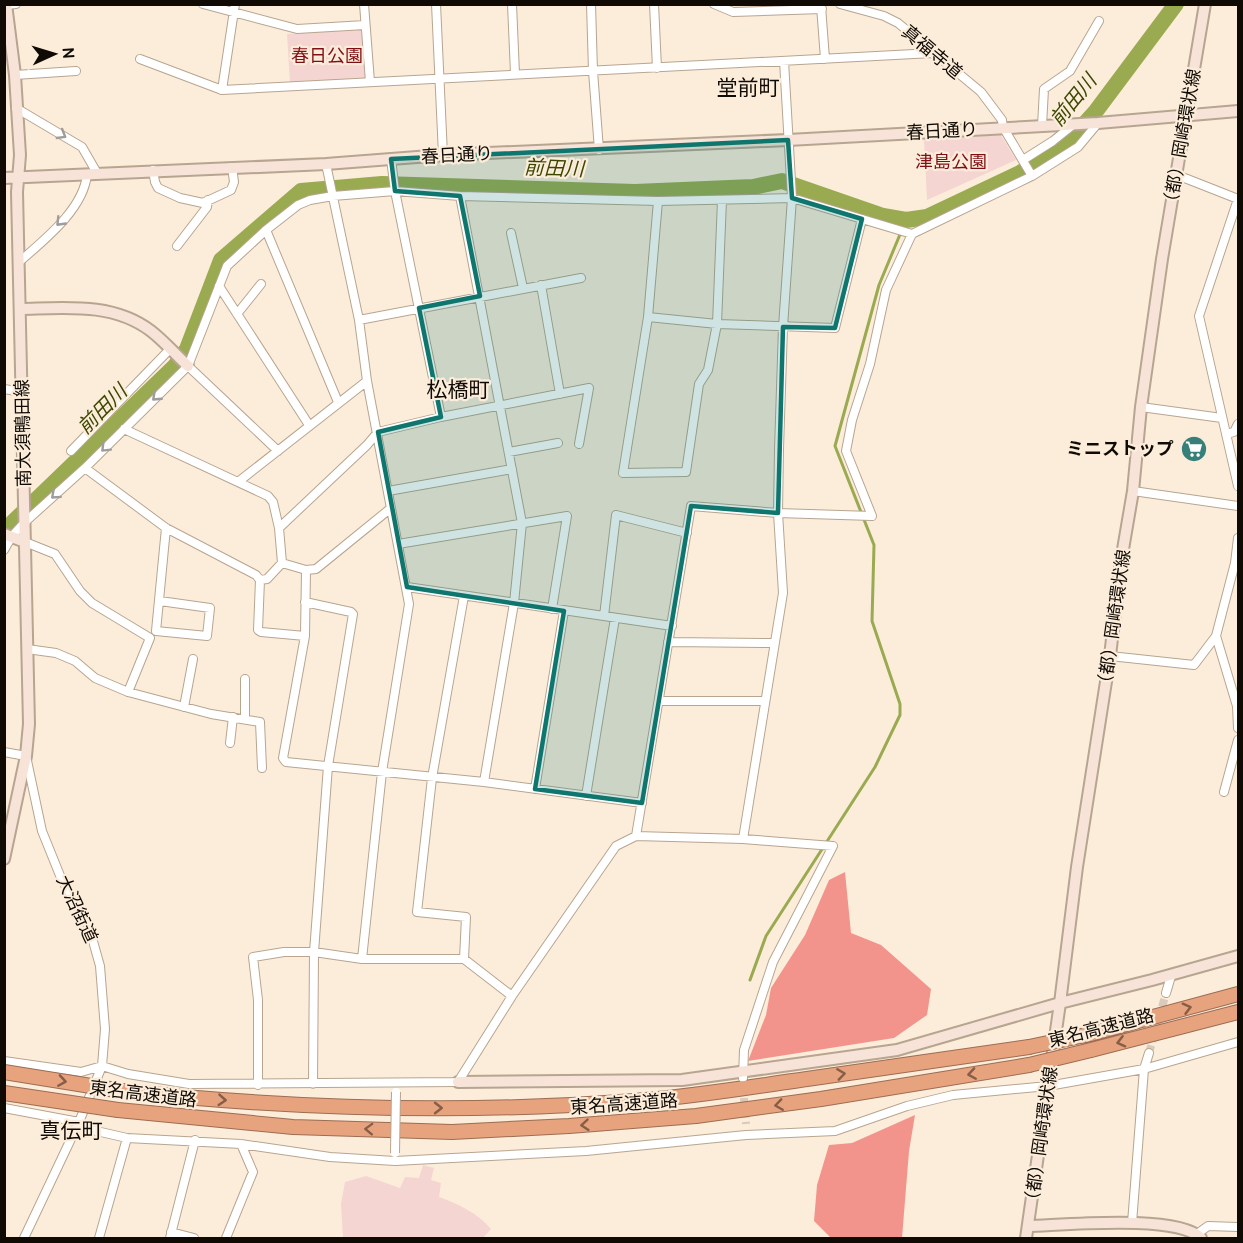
<svg xmlns="http://www.w3.org/2000/svg" width="1243" height="1243" font-family="Cabin,'Noto Sans JP',sans-serif">
	<rect width="100%" height="100%" fill="#fceddb"/>
	<path fill="#f5d5d2" d="M361,29l5,50 -76,4 -3,-49z
		M1001,135l15,25 -89,40 -3,-60z
		M423,1165l11,3 -3,12 10,3 -2,14c18,6 40,17 52,32l-8,9h-140l-2,-34 4,-22 21,-6 34,12 5,-11 14,1z"/>
	<path fill="#f3948c" d="M845,872l6,61 30,12 50,44 -4,26 -33,23 -146,23 18,-46 5,-27 34,-53 24,-55z
		M915,1115l-6,36 -7,87h-71l-17,-17 3,-36 12,-40 23,-2z"/>
	<g fill="none" stroke-linecap="round" stroke-linejoin="round">
		<path stroke="#9aaa51" stroke-width="3" d="M750,980l16,-44 109,-169 25,-52v-11l-28,-83 2,-76 -39,-99 44,-161 27,-65"/>
		<path stroke="#9aaa51" stroke-width="16" d="M4,535l8,-12 163,-157 12,-17 34,-89 80,-69 81,-7 253,8 118,-5 29,-6 101,35 23,4 21,-3 93,-44 49,-32 27,-30 80,-107"/>
		<path stroke="#d9cbbb" stroke-width="8" stroke-dasharray="8 4" stroke-linecap="butt" d="M1149,1053l17,-60
			M743,1086l3,38"/>
		<g stroke="#b7a590" stroke-width="10">
			<path id="street" d="M203,4l94,25 68,-4
				M364,4l6,78
				M436,4l7,151
				M512,4l3,70
				M591,4l2,67 6,79
				M654,4l3,64
				M714,4l19,8 89,-3
				M840,4l44,12 14,7 83,69 21,28 1,7 29,49
				M6,5l10,-1
				M821,6l4,53
				M140,59l82,31 711,-37
				M15,75l61,-4
				M222,90l13,-86
				M16,108l66,39 15,26
				M1042,126l2,-37 26,-18 29,-50
				M391,159l4,32 46,226
				M1023,160l30,-19 20,-16
				M326,164l33,156 8,61 42,223 -27,168 -20,187
				M153,170l2,12 3,6 22,10 23,5 28,-13 3,-8 -2,-15
				M1177,175l61,24
				M460,196l62,327 -8,80 -30,179
				M1238,199l-39,117 39,170
				M658,201l-10,116 -25,156 63,-1 13,-88 9,-14 9,-46 5,-124
				M266,230l72,172
				M511,233l12,55
				M177,246l30,-39 1,-7
				M19,262c25,-22 65,-53 68,-88
				M541,285l19,109
				M219,286l90,139
				M237,314l24,-30
				M648,317l69,7 118,4 27,-109
				M359,320l222,-42
				M188,366l90,85
				M4,389l18,3
				M1141,407l81,11
				M124,429l144,67 5,6 6,26 88,-83 11,-13 63,-15 148,-29 -10,56
				M1226,434l8,-2 4,-8
				M71,451l99,-102
				M509,452l49,-9
				M85,468l81,60 90,47 4,5 -2,50 3,2 44,4
				M238,482l129,-101
				M388,491l124,-22
				M1133,491l105,15
				M279,528l3,35
				M1238,538l-3,25 -19,73 21,70 1,22
				M25,542l30,12 25,37 12,12 58,35 -22,54
				M398,544l169,-28 -15,93
				M4,550l8,-14 13,-14 60,-54 103,-102 39,-100 39,-36 32,-25 12,-5 23,-4 62,-5 65,5 198,5 134,-3 120,36
				M306,570l-1,66 -22,122 3,4 198,20 158,21
				M260,580l7,-1 15,-16 24,7 10,-1 75,-61
				M407,587l265,39
				M160,601l50,7 -3,28 -51,-5 10,-103
				M305,602l46,10 2,2 -25,152 -14,186 48,7h102l48,37
				M604,616l12,-101 71,18
				M668,642l105,1
				M27,649l29,4 19,8 20,17 33,14 83,22 49,8 2,46
				M1110,656l84,9 22,-29
				M659,701h105
				M184,707l9,-48
				M245,719v-40
				M230,743l3,-26
				M4,752l22,4 16,75 19,47 28,49 11,39 5,63 -3,37 -23,56 -55,116
				M535,789l29,-178
				M1224,792l14,-52
				M586,796l29,-178
				M636,836l55,-330 87,7 94,3 -26,-65 6,-31 18,-56 16,-74 26,-56 120,-58 46,-29 20,-24
				M743,839l40,-246 -5,-80 1,-64 4,-122 9,-129 -8,-137
				M464,959l2,-42 -49,-5 15,-134 32,-182
				M1166,993l5,-17
				M4,1061l77,11 21,-6 26,8 61,10 269,-2 54,-86 104,-150 20,-10 107,3 90,7 -60,116 -29,88 -1,28
				M258,1085v-85l-5,-43 31,-5h30l-1,132
				M4,1108l75,14 13,8 35,8 114,6 89,13 65,4 191,-10 160,-16 89,-4 72,-25 46,-11 95,-9 96,-17 94,-27
				M1132,1223l12,-154 5,-16
				M171,1232l23,6
				M1197,1234l11,-8 30,1
				M99,1238l28,-100
				M170,1238l25,-98
				M226,1238l27,-66 -12,-28"/>
		</g>
		<g stroke="#b7a590" stroke-width="14">
			<path id="secondary" d="M4,178l322,-14 117,-9 345,-15 310,-17 140,-12
				M20,309c45,-1 93,-7 131,22 13,10 25,24 37,35
				M4,534l21,8
				M4,859l22,-103 3,-32 -12,-532 3,-37 -5,-80 -9,-71
				M458,1082l224,-2 215,-30 163,-47 92,-23 86,-24
				M1028,1226c36,-1 149,-12 173,12
				M1026,1238l34,-235 17,-136 33,-211 11,-95 12,-70 8,-84 21,-148 43,-255"/>
		</g>
		<g stroke="#9c6d53" stroke-width="16">
			<path id="highway" d="M1090,1034l148,-40
				M1091,1050l147,-38
				M122,1091c170,18 341,23 512,10 58,-4 115,-14 173,-22 74,-11 148,-21 222,-32
				M118,1110l175,17 159,5 117,-6 127,-10 125,-17 208,-34"/>
		</g>
		<use href="#street" stroke="#fff" stroke-width="8"/>
		<use href="#secondary" stroke="#f8e3d8" stroke-width="10"/>
		<use href="#highway" stroke="#e7a27e" stroke-width="14"/>
		<g stroke="#b7a590" stroke-width="10" stroke-linecap="butt">
			<path id="street-bridge" d="M395,1153l1,-61"/>
		</g>
		<g stroke="#9c6d53" stroke-width="16" stroke-linecap="butt">
			<path id="highway-bridge" d="M1029,1047l61,-13
				M1029,1065l62,-15
				M4,1072l118,19
				M4,1093l114,17"/>
		</g>
		<use href="#street-bridge" stroke="#fff" stroke-width="8"/>
		<use href="#highway-bridge" stroke="#e7a27e" stroke-width="14"/>
	</g>
	<defs><path id="oneway-chevron" d="M-2-3.5L2.5 0L-2 3.5" fill="none" stroke-width="1.6" stroke-linecap="round" stroke-linejoin="round" transform="scale(1.5)"/></defs>
	<g stroke="#9f9d9b">
		<use href="#oneway-chevron" transform="translate(62 135) rotate(31)"/>
		<use href="#oneway-chevron" transform="translate(60 222) rotate(134)"/>
		<use href="#oneway-chevron" transform="translate(156 397) rotate(137)"/>
		<use href="#oneway-chevron" transform="translate(105 448) rotate(135)"/>
		<use href="#oneway-chevron" transform="translate(55 495) rotate(138)"/>
	</g>
	<g stroke="#865e47">
		<use href="#oneway-chevron" transform="translate(1187 1008) rotate(-15)"/>
		<use href="#oneway-chevron" transform="translate(1121 1042) rotate(166)"/>
		<use href="#oneway-chevron" transform="translate(841 1074) rotate(-8)"/>
		<use href="#oneway-chevron" transform="translate(972 1074) rotate(171)"/>
		<use href="#oneway-chevron" transform="translate(62 1081) rotate(9)"/>
		<use href="#oneway-chevron" transform="translate(222 1100) rotate(4)"/>
		<use href="#oneway-chevron" transform="translate(779 1105) rotate(172)"/>
		<use href="#oneway-chevron" transform="translate(438 1108)"/>
		<use href="#oneway-chevron" transform="translate(585 1125) rotate(175)"/>
		<use href="#oneway-chevron" transform="translate(369 1129) rotate(-178)"/>
	</g>
	<path fill="#0f766e" fill-opacity="0.2" stroke="#0f766e" stroke-width="4.5" stroke-linejoin="round" d="M788,140l4,58 70,21 -27,109 -52,-1 -5,186 -87,-7 -49,297 -107,-14 29,-178 -157,-24 -29,-155 63,-15 -22,-109 61,-12 -20,-100 -65,-5 -4,-32z"/>
	<defs>
		<g id="supermarket-disc" transform="scale(1.35)"><circle r="9.5" fill="#377f79" stroke="#fceddb"/><path d="M-6-5.5h2.5l.6 2H6L4.5 2H-2.5L-4.4-4H-6ZM-1.5 3.2a1.3 1.3 0 1 0 .1 0ZM3 3.2a1.3 1.3 0 1 0 .1 0Z" fill="#fff"/></g>
	</defs>
	<g fill-rule="evenodd">
		<use href="#supermarket-disc" x="1194" y="449"/>
	</g>
	<g text-anchor="middle" stroke-width="4.5" stroke-linejoin="round" paint-order="stroke">
		<g font-size="18" fill="#100a04" stroke="#fceddb">
			<text transform="translate(932 52) rotate(40)" y="6">真福寺道</text>
			<text transform="translate(942 131) rotate(-3)" y="6">春日通り</text>
			<text transform="translate(1182 140) rotate(-80)" y="6">（都）岡崎環状線</text>
			<text transform="translate(457 155) rotate(-3)" y="6">春日通り</text>
			<text transform="translate(23 433) rotate(-91)" y="6">南大須鴨田線</text>
			<text transform="translate(1114 621) rotate(-82)" y="6">（都）岡崎環状線</text>
			<text transform="translate(77 909) rotate(65)" y="6">大沼街道</text>
			<text transform="translate(1101 1028) rotate(-14)" y="6">東名高速道路</text>
			<text transform="translate(143 1094) rotate(7)" y="6">東名高速道路</text>
			<text transform="translate(624 1104) rotate(-4)" y="6">東名高速道路</text>
			<text transform="translate(1041 1138) rotate(-82)" y="6">（都）岡崎環状線</text>
		</g>
		<g font-size="18" fill="#800e15" stroke="#fceddb">
			<text x="327" y="62">春日公園</text>
			<text x="951" y="168">津島公園</text>
		</g>
		<g font-size="18" font-weight="bold" fill="#100a04" stroke="#fceddb" text-anchor="end">
			<text x="1174" y="455">ミニストップ</text>
		</g>
		<g font-size="20" font-style="italic" fill="#3d4700" stroke="#fceddb">
			<text transform="translate(1073 100) rotate(-51)" y="7">前田川</text>
			<text transform="translate(554 168) rotate(2)" y="7">前田川</text>
			<text transform="translate(102 409) rotate(-45)" y="7">前田川</text>
		</g>
		<g font-size="21" fill="#100a04" stroke="#fceddb">
			<text x="748" y="95">堂前町</text>
			<text x="458" y="397">松橋町</text>
			<text x="71" y="1138">真伝町</text>
		</g>
	</g>
	<rect width="1243" height="1243" fill="none" stroke="#100a04" stroke-width="12"/>
	<g transform="translate(54 54) rotate(86)" stroke="#fceddb" stroke-width="4.5" paint-order="stroke">
	<path d="M0-4.5L10 22L0 15L-10 22Z" fill="#100a04"/>
	<text y="-9" font-size="16" font-weight="bold" text-anchor="middle" fill="#100a04">N</text>
	</g>
</svg>
